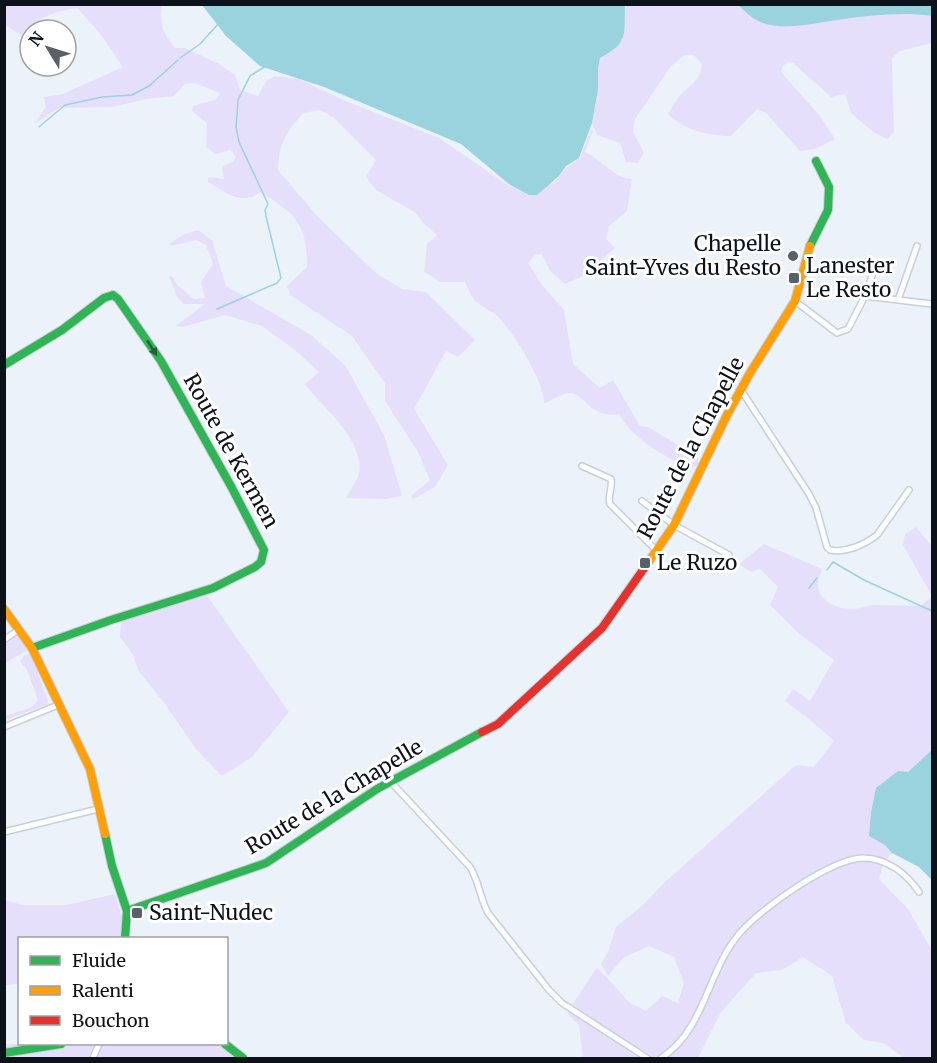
<svg xmlns="http://www.w3.org/2000/svg" width="937" height="1063" font-family="Merriweather,serif">
	<rect width="100%" height="100%" fill="#ecf2f9"/>
	<path fill="#e5dffb" d="M5,5h157c-3,20 1,27 13,43h10l34,16 16,11 5,15 18,6 9,-16 8,-4 24,3 42,20 98,39 70,48 20,9h8l13,-13 3,2 14,-17 13,-9 11,-29 2,2 -8,21c18,9 28,25 47,27l-5,32 -18,15 -3,13 9,9 -32,28 -18,8 -15,-13 -8,-17 -7,1 -7,8 14,22 22,25 9,54 27,24 13,-8 27,46 8,1 50,30v8l-7,4c-25,-12 -58,-29 -72,-55 -29,5 -35,-21 -49,-21 -8,0 -18,7 -26,11 2,-20 -33,-76 -48,-89 -6,-5 -14,-8 -20,-13 -5,-5 -8,-14 -11,-20h-24l-17,-10 3,-28 10,-9 -13,-11 -8,-11 -40,-23 -10,-13 10,-17 -42,-42 -14,-8 -17,3c-17,20 -24,30 -25,57l40,47 59,57 25,15 24,3 49,48 -17,17 -12,-6 -32,58 34,56 -13,22 -22,12 -2,-3 19,-16 -12,-28 -33,-51v-18l-33,-47 -62,-41 -3,-9 20,-19c0,-44 -11,-52 -46,-75 -21,14 -34,1 -53,-10v-5l16,2 -2,-13 11,-4 3,-5 -6,-7 -14,4 -10,-7 1,-24 -15,-12 1,-5 24,-7 3,-6 -26,-10 -9,1 -11,12 -28,3 -34,8 -53,1 -25,16 12,-17 -2,-10 19,-3 60,-27 -24,-35 -22,-24c-20,3 -43,10 -56,27l-16,-10z
		M625,5h307v38l-32,8 -8,7 2,74 -7,7 -15,-8 -21,-18 -6,-19 -14,3 -38,-34 -5,-1 -5,4 -2,6 39,44 15,23 -20,10 -15,2 -34,-38 -9,-4 -26,27c-23,0 -47,-6 -63,-22 3,-5 6,-11 10,-16 10,-12 23,-17 24,-34l-8,-9h-9l-14,11 -36,53 -2,13 11,21 -6,10 -12,-1 -6,-19 -23,-8 -5,-12 6,-33v-21l2,-11c27,-13 24,-27 25,-53z
		M198,230l14,10 14,46 85,49 34,30 39,70 18,61 -16,3 -40,-1c4,-8 11,-17 13,-25 6,-33 -37,-66 -54,-89l14,-12 -24,-22 -33,-24 -37,-11 -42,12 -8,-1 30,-22h-21l-7,-7 -8,-21 4,1 5,9 16,13 11,-1 -4,-16 12,-18 -7,-19 -10,-5 -25,6 -1,-3 15,-9z
		M916,527l16,19v334l-13,-13 -27,-14 -8,9 -5,17 29,30 24,42v107h-28l-21,-15 -19,-3 -18,-17 -14,-47 -29,-19 -21,13 -26,3 -35,39 -23,46h-115l-4,-33 -12,-12 30,-46 32,35 17,9 16,-15 16,7 6,-20 -10,-26 -25,-11 -26,12 -15,18 -7,-12 7,-12 8,-25 27,-22 22,-23 131,-117 18,2 20,-26 -19,-17 -30,-23 8,-12 17,12 24,-41 -37,-28 -27,-27 8,-18 -18,-18 -9,3 -12,-8 25,-20 58,25c-1,4 -4,10 -4,14 -1,17 18,26 33,26 8,0 15,-3 23,-4 16,0 32,1 47,1l11,-10 -29,-51 2,-11z
		M206,594l83,118 -37,45 -30,19 -26,-27 -31,-45 -27,-34 -5,-15 -13,-18 1,-15z
		M17,636l12,13 -24,14 -1,-18z
		M31,654l18,50 -44,16v-4l27,-9 6,-7 -11,-30 -7,-9 5,-6z
		M115,894l7,23 -2,21h-100l-1,46 -14,1v-85l17,5h45z
		M4,1044h214l19,14h-232z"/>
	<path fill="#9ad3dd" d="M202,5h423c-1,29 4,38 -25,53l-2,11v21l-6,33 -13,35 -13,8 -7,10 -22,19h-8l-19,-10 -49,-41 -137,-57 -64,-21 -34,-30z
		M738,5h194v11c-29,-4 -59,-1 -88,3 -27,3 -57,13 -84,3 -9,-4 -15,-11 -22,-17z
		M932,750v130l-13,-13 -27,-14 -7,-8 -16,-9 2,-23 5,-25 22,-17 10,1z"/>
	<g fill="none" stroke-linecap="round" stroke-linejoin="round">
		<path stroke="#9ad3dd" stroke-width="1.5" d="M180,58l20,-14 19,-21
			M39,127l26,-22 37,-8 30,-2 17,-9 29,-26
			M217,309l60,-26 4,-5 -15,-62 -1,-6 3,-6 -29,-62 -3,-15 2,-27 12,-24 16,-10
			M827,570l6,-8 31,18 68,31
			M809,588l8,-10"/>
		<g stroke="#c9cfd7" stroke-width="8">
			<path id="street" d="M865,296l67,8
				M898,300l19,-54
				M795,301l42,32 11,-4 17,-33 11,-32
				M741,390l68,104 7,14 11,39 3,3c16,3 34,-5 47,-15l32,-45
				M582,466l29,13c2,9 -4,17 -1,25l47,47
				M642,501l32,24 55,30
				M4,640l14,-10
				M4,727l54,-22
				M391,782l79,85c9,14 10,31 18,46l61,77 13,13 85,55
				M4,832l94,-23
				M93,1058l6,-14
				M661,1058c45,-29 46,-88 79,-125 21,-25 91,-74 123,-75 24,0 44,16 56,34"/>
		</g>
		<g stroke="#c9cfd7" stroke-width="10">
			<path id="fast" d="M810,246l18,-36 1,-23 -13,-26
				M4,365l58,-35 42,-32 9,-3 5,4 43,62 71,127 32,62 -3,12 -6,5 -42,21 -102,32 -79,28
				M105,834l7,32 15,45 -2,27
				M127,911l139,-48 111,-74 105,-57
				M225,1044l18,14
				M4,1053l57,-9"/>
		</g>
		<g stroke="#c9cfd7" stroke-width="10">
			<path id="slow" d="M645,567l29,-42 53,-110 23,-42 45,-72 15,-55
				M4,609l28,39 58,121 15,65"/>
		</g>
		<g stroke="#c9cfd7" stroke-width="10">
			<path id="jam" d="M482,732l16,-8 104,-96 43,-61"/>
		</g>
		<use href="#street" stroke="#fcfdfe" stroke-width="5"/>
		<use href="#fast" stroke="#30b455" stroke-width="8"/>
		<use href="#slow" stroke="#ff9f0a" stroke-width="8"/>
		<use href="#jam" stroke="#e5322d" stroke-width="8"/>
	</g>
	<defs><path id="oneway-solid" d="M-6-.8H1V-3.2L6.5 0L1 3.2V.8H-6Z" transform="scale(1.5)"/></defs>
	<use fill="#1e6337" href="#oneway-solid" transform="translate(152 348) rotate(57)"/>
	<g fill="#5a6067" stroke="#fff" stroke-width="2">
		<circle cx="793" cy="256" r="6"/>
		<rect x="788" y="272" width="12" height="12" rx="3"/>
		<rect x="639" y="557" width="12" height="12" rx="3"/>
		<rect x="131" y="907" width="12" height="12" rx="3"/>
	</g>
	<g text-anchor="middle" stroke-width="6" stroke-linejoin="round" paint-order="stroke">
		<g font-size="21" fill="#0c1219" stroke="#fff" text-anchor="start">
			<text x="781" y="251" text-anchor="end">Chapelle<tspan x="781" dy="24">Saint-Yves du Resto</tspan></text>
			<text x="806" y="273">Lanester<tspan x="806" dy="24">Le Resto</tspan></text>
			<text x="657" y="570">Le Ruzo</text>
			<text x="149" y="920">Saint-Nudec</text>
		</g>
		<g font-size="21" fill="#0c1219" stroke="#fff">
			<text transform="translate(691 448) rotate(-62)" y="7">Route de la Chapelle</text>
			<text transform="translate(231 451) rotate(61)" y="7">Route de Kermen</text>
			<text transform="translate(334 797) rotate(-31)" y="7">Route de la Chapelle</text>
		</g>
	</g>
	<rect width="937" height="1063" fill="none" stroke="#0c1219" stroke-width="12"/>
	<rect x="18" y="937" width="210" height="108" fill="#ffffff" stroke="#9ea0a3" stroke-width="1.5"/>
	<rect x="30" y="956" width="30" height="9" fill="#30b455" stroke="#9ea0a3" stroke-width="1.5"/>
	<text x="72" y="967" font-size="18" fill="#0c1219">Fluide</text>
	<rect x="30" y="986" width="30" height="9" fill="#ff9f0a" stroke="#9ea0a3" stroke-width="1.5"/>
	<text x="72" y="997" font-size="18" fill="#0c1219">Ralenti</text>
	<rect x="30" y="1016" width="30" height="9" fill="#e5322d" stroke="#9ea0a3" stroke-width="1.5"/>
	<text x="72" y="1027" font-size="18" fill="#0c1219">Bouchon</text>
	<g transform="translate(48 48) rotate(308)"><circle r="28" fill="#ffffff" stroke="#9ea0a3" stroke-width="1.5"/>
	<path d="M0-4.5L10 22L0 15L-10 22Z" fill="#5a6067"/>
	<text y="-9" font-size="16" font-weight="bold" text-anchor="middle" fill="#0c1219">N</text>
	</g>
</svg>
